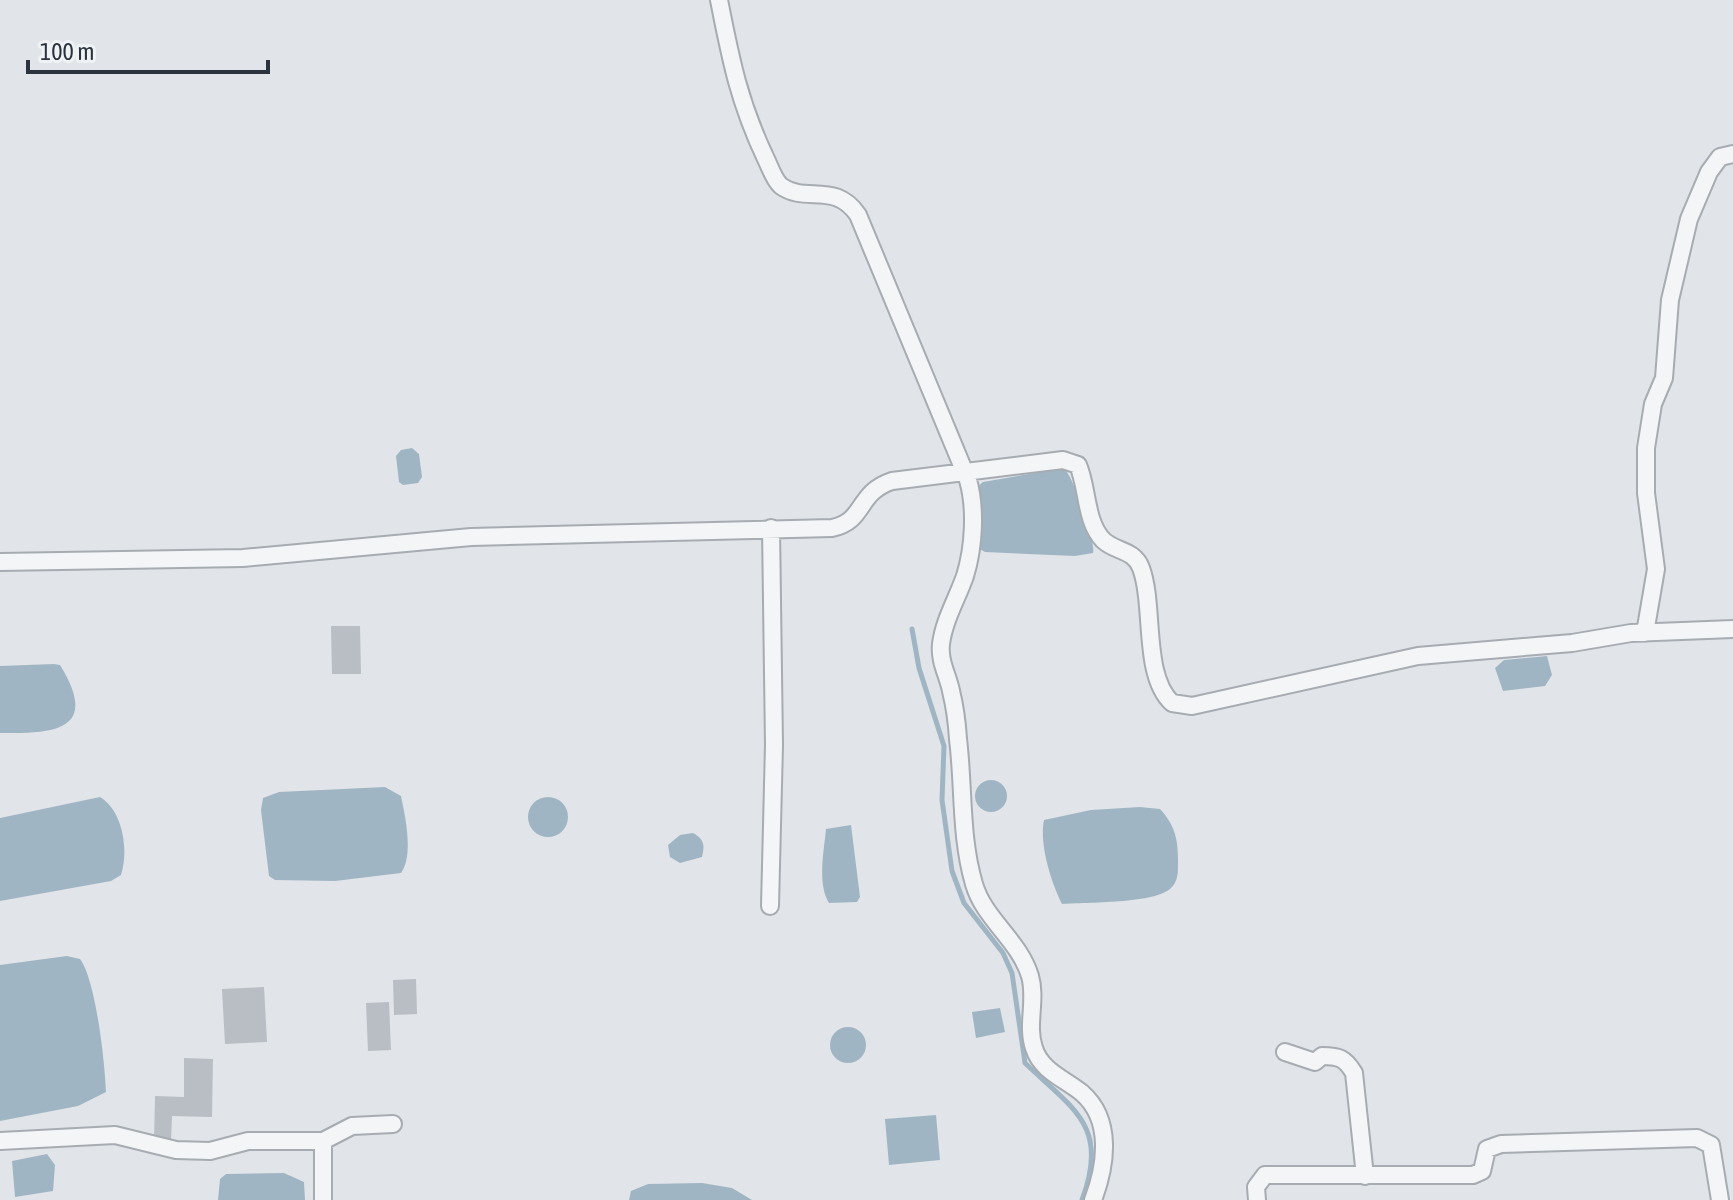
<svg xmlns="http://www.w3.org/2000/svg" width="1733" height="1200" font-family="'Asap Condensed',sans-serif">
	<rect width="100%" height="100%" fill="#e1e4e8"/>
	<path fill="#a0b5c4" d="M412,448l7,6 3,23 -4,6 -15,2 -4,-3 -3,-26 5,-6z
		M1058,469l7,1c8,6 31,72 28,83l-18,3 -90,-4 -7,-4 -1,-61 6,-5z
		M1547,656l5,19 -7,11 -42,5 -8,-23 9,-8z
		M54,664l6,1c42,68 -10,68 -60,68v-67z
		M975 796a16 16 0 1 1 32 0a16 16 0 1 1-32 0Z
		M385,787l16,9c4,20 13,59 0,77l-66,8 -60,-1 -6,-4 -8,-66 2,-12 16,-6z
		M100,797c23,14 29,53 21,78l-10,6 -111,20v-83z
		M528 817a20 20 0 1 1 40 0a20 20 0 1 1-40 0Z
		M1140,807l20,2c14,15 18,29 18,50 0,10 1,22 -7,29 -16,16 -85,14 -109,16 -11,-22 -23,-60 -18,-84l47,-10z
		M851,825l9,72 -3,5 -28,1c-12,-19 -5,-52 -3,-74z
		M693,833c11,6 12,12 9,24l-22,6 -10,-6 -2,-12 12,-10z
		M67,956l13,3c16,21 25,105 26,133l-28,14 -78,15v-156z
		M1000,1008l5,24 -29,6 -4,-26z
		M830 1045a18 18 0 1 1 36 0a18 18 0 1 1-36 0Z
		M936,1115l4,45 -51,5 -4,-46z
		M47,1154l8,11 -2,26 -38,6 -3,-36z
		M284,1173l20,9 1,18h-87l2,-21 6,-5z
		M702,1183l30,5 20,12h-123l2,-9 17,-7z"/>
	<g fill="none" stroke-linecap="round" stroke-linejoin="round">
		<path stroke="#a0b5c4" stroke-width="5" d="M912,629l7,39 25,78 -2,54 10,71 12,32 39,50 9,20 13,90c48,46 85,63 57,137"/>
	</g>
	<path fill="#b9bec4" d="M331,626h29l1,48h-29z
		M416,979l1,35 -23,1 -1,-35z
		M264,987l3,55 -42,2 -3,-55z
		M389,1002l2,48 -23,1 -2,-48z
		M184,1058l29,1 -1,58 -40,-1 -1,25h-17l1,-45 29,1z"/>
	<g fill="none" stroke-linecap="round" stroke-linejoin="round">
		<g stroke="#a7acb2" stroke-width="20">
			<path id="street" d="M719,0c12,61 20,102 47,159 4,8 8,21 15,27 25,18 54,-5 77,29l110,265c8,28 6,67 -3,96 -8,23 -21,44 -24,68 -2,18 7,31 10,47 4,16 6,32 7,48 6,49 2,97 16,145 10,35 45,56 56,92 7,24 -4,49 4,72 7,23 31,31 48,45 31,27 24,73 11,107
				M0,562l243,-4 228,-21 361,-9c34,-7 24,-35 60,-47l171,-21 15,5c10,23 7,56 25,75 12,12 31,9 38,28 14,38 1,107 31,135l20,3 226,-50 154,-13 59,-10 102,-4
				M1645,633l11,-64 -10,-76v-45l7,-44 11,-26 6,-78 19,-81 20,-47 11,-15 13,-3
				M770,906l4,-161 -3,-217
				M1285,1052l30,10 7,-6c17,0 23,2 32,17l11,103
				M0,1141l115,-6 61,15 34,1 38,-10h75l29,-15 41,-2
				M323,1200v-59
				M1257,1200l-1,-13 9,-12h208l9,-4 5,-22 14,-5 196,-6 14,7 9,55"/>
		</g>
		<use href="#street" stroke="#f3f5f7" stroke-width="16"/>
	</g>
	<path d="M28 60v12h240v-12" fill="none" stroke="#2b343e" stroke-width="4"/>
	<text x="40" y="60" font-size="24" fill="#2b343e" stroke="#f0f3f6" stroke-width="6" paint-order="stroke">100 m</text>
</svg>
